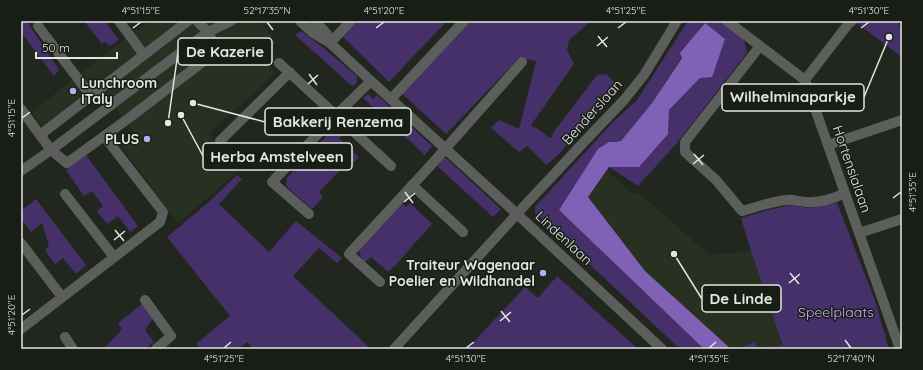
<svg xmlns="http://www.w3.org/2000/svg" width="923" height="370" font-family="Quicksand,sans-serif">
	<rect width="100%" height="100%" fill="#21271e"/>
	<path fill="#273021" d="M149,21h111l16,21 -12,17 11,15 -66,59 30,38 -61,52 -58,-79 16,-10 -37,-46 -56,40 -11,-16 51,-41z
		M607,170l26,25 6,-2 70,62 42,-4 32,95 -26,1 -2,-6 -18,8h-6l-86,-78 -57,-74z"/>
	<path fill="#453069" d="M21,21h9l-2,2 31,47 -5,6 -33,-44z
		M84,21h21l14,19 -9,6 -5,-4 -3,2z
		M358,21h89l-58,61 -46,-45z
		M462,21h129l-22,19 -2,10 7,14 -43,61 3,3 1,-1 15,11 3,-2 -1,-2 45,-59 10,-1 12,14 -61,67 -12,10 -19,-19 -8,6 -28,-24 8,-8 20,9 17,-68 -17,-3 -73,76 -48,-44z
		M688,21h32l24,18 3,14 -71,91 -38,42 -29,-19 59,-33 1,-24 31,-32 25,-39 -21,-16 -52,80 -31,38 -6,1h-6l-50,68 145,139h-24l-145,-136v-6l77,-84 25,-23z
		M854,21h44l4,12v24z
		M301,31l20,15 36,30v7l-5,3 -57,-51z
		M368,94l5,5 4,-4 55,51 -7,9 -62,-57z
		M335,129l5,1 4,3 -5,5 20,19 -13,14 -4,-3 -23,24 4,5 -11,12 -25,-22 -1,-4 1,-5 42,-45z
		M86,155l52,71 -8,6 -12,-16 -11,8 -10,-13 6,-5 -11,-15 -8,5 -18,-26z
		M445,157l56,52 -8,8 -56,-51z
		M237,175l5,4 -23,25 50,48 27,-31 46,37 -5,5 -18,-15 -26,28 78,73h-118l-6,-7 -8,7h-39l-4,-5 34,-28 -63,-79 43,-36z
		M36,199l50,66 -10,9 -13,-16 -8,6 -10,-14 4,-4 -7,-23 -11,9 -10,-13v-8z
		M401,203l5,4 4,-4 22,21 -18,20 -18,21 -8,7 -17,-15 -6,5c-5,-5 -6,-8 -6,-15z
		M837,203l39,100 7,26 3,7h-1l4,13h-146l-1,-2 14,-6 1,6 26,-1 -32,-95 -10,-33 32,-9 19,-4 16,3z
		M557,276l81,73h-171l58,-62 13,11z
		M142,304l11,14 -8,12 9,12 -9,7h-41l18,-20 -4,-6z"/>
	<path fill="#7f61b6" d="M705,23l20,16 -13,38 -12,1 -31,32 -1,24 -29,33h-30l-21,30 57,74 86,78h-27l-145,-139 39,-61 11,-7h6l6,-1 31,-38 30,-45 -2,-5z"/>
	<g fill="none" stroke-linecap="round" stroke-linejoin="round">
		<path stroke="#5b5e5a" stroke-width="10" d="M119,21l25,34
			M300,21l13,12 17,10 41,38 146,133 145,135
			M315,21l12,13 3,9
			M727,21l78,59 95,269
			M38,26l53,70
			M330,43l21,-22
			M760,46l-75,96v10l31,28 26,31c15,-4 30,-10 45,-11 7,-1 13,2 19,2 14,1 27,-3 39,-9
			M279,63l112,103
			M805,80l44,-57 3,-2
			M391,99l73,-78
			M21,109l30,41 16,13 62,-45 88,-67 -9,-19 -11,-11
			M40,135l148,-114
			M220,141l70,-69
			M828,145l74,-25
			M412,185l51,47
			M65,194l49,63
			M309,214l-37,-32 64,-67 35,-34
			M859,233l43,-14
			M21,243l41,54
			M380,282l-31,-28 82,-89 91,-103
			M145,300l26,36 -15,13
			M21,329l139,-107 3,-10 -59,-76
			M65,337l8,12
			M394,349l132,-145 32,-34 24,-26 42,-44 20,-25 33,-54"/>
		<path stroke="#5b5e5a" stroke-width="10" d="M21,171l30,-21 157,-118 23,-11"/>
	</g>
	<path fill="none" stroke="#e2e6e0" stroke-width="1.5" d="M267,22l6,8M133,28l8,-6M376,28l8,-6M618,28l8,-6M861,28l8,-6M598,36l9,11M597,46l11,-9M309,74l8,11M308,84l10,-9M22,118l8,-6M694,154l9,11M693,164l11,-9M405,192l8,11M893,198l8,-6M404,202l11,-9M115,230l9,11M114,240l11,-9M790,273l9,11M789,283l11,-9M501,311l9,11M22,315l8,-6M500,321l11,-9M845,340l6,8M224,348l7,-6M466,348l8,-6M709,348l7,-6"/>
	<g fill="#c0a8f4" stroke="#181d15" stroke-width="1.5">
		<circle cx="73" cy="91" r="4"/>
		<circle cx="147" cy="139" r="4"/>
		<circle cx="543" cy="273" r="4"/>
	</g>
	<g text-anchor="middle" stroke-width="3" stroke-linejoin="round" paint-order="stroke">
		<g font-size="14" font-weight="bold" fill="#e2e6e0" stroke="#181d15" text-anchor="end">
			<text x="81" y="88" text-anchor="start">Lunchroom<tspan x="81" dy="16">ITaly</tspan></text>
			<text x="139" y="144">PLUS</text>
			<text x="535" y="270">Traiteur Wagenaar<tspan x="535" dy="16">Poelier en Wildhandel</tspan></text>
		</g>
		<g font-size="14" fill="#e2e6e0" stroke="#181d15">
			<text transform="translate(592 112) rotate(-48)" y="5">Benderslaan</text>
			<text transform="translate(852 169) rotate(71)" y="5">Hortensialaan</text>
			<text transform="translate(564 238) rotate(43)" y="5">Lindenlaan</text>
		</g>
		<g font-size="14" fill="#c8b3f7" stroke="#181d15">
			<text x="836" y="317">Speelplaats</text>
		</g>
	</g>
	<path fill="none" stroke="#e2e6e0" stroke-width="1.5" d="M168 123L178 52M889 37L864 97M193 103L265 122M181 115L203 156M674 254L702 299"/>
	<g fill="#e2e6e0" stroke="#181d15" stroke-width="1.5">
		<circle cx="168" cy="123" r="4"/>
		<circle cx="889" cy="37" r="4"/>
		<circle cx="193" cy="103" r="4"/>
		<circle cx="181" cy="115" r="4"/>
		<circle cx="674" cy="254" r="4"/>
	</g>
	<g fill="#181d15" stroke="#e2e6e0" stroke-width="1.5">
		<rect x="178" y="38" width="94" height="27" rx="4"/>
		<rect x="722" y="84" width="142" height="27" rx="4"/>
		<rect x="265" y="108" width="146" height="27" rx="4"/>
		<rect x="203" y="143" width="149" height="27" rx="4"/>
		<rect x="702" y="285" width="79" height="27" rx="4"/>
	</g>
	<g font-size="15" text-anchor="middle" font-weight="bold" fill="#e2e6e0">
		<text x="225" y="57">De Kazerie</text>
		<text x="793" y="102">Wilhelminaparkje</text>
		<text x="338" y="127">Bakkerij Renzema</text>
		<text x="277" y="162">Herba Amstelveen</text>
		<text x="741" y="304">De Linde</text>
	</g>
	<rect width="923" height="370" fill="none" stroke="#181d15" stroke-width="44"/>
	<path d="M36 52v6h81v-6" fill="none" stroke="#e2e6e0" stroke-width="2"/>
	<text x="42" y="52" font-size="12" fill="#e2e6e0" stroke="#181d15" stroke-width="3" paint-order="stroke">50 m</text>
	<rect x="22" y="22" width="879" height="326" fill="none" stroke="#e2e6e0" stroke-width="1.5"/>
	<g font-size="10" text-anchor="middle" fill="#e2e6e0">
		<text x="141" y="14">4°51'15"E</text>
		<text x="267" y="14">52°17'35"N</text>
		<text x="384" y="14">4°51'20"E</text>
		<text x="626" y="14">4°51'25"E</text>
		<text x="869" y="14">4°51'30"E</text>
		<text transform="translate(11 118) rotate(-90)" y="4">4°51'15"E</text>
		<text transform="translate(912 192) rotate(-90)" y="4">4°51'35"E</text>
		<text transform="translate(11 315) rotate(-90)" y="4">4°51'20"E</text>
		<text x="224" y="362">4°51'25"E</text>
		<text x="466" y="362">4°51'30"E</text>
		<text x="709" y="362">4°51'35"E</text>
		<text x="851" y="362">52°17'40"N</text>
	</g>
</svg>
